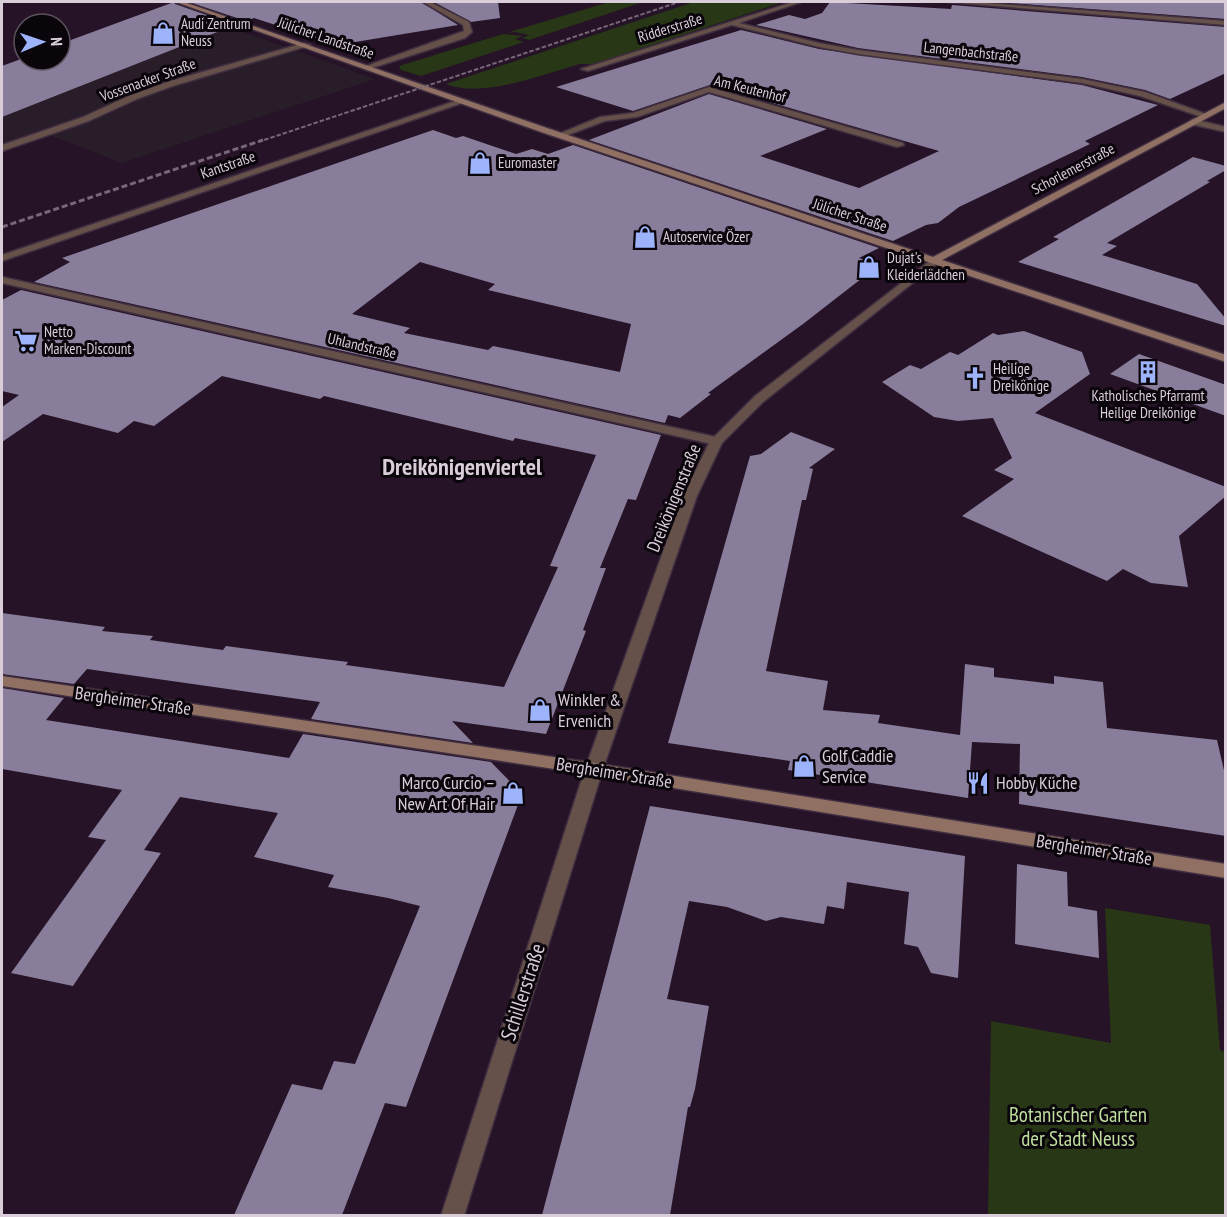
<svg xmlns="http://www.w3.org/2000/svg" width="1227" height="1217" font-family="'PT Sans Narrow',sans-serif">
	<rect width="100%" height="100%" fill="#261327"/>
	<path fill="#2a1d2a" d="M168,5l207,74 -253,84 -77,-30 -38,13 -5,-2v-79l22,-8v3h36z"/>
	<path fill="#283716" d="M609,2h34l-114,38 -7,-2 7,-3 -14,-3 -9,1z
		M694,2h89l-189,62h-14c-38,10 -96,35 -134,20z
		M503,34l20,2 -8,3 9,3 -103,34 -20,-6 -2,-4z
		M1105,908l105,17 10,125 5,2v163h-237l3,-194 120,22z"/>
	<path fill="#887d9b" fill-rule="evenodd" d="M174,2l1,2 60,21 -233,92v-51l22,-8v2h36v-16z
		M189,2h232l37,23 -121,20 -83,-27 -8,3z
		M434,2h64l2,16 -29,4z
		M830,2l121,7 1,-4 274,22v46l-56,26 -25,-9 -63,-13 -224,-29 -102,-23 33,-10 16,4 17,-6z
		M995,2h231v17z
		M741,30l78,19 263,36 76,20 -73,36 5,3 -131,63 -21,16 -12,2 -33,16 -304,-101 120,-46 118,35 -67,27 99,32 80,-37 -229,-66 -77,26 -77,-24z
		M433,130l23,8 7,-2 53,18 16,-5 16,5 25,-9 306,103 -20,10 20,7 -76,59 -95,69 3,1 -31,24 -12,-3 -3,8 -631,-141 36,-20 -8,-4zM420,262l75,22 -7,6 143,34 -11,48 -127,-26 -5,4 -84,-17 6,-5 -58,-14z
		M1193,157l33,9v4l-19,11 3,1 -103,61 10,3 -15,9 95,29 29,35v7l-208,-64 41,-23 -6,-2z
		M21,290l640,145 -25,65 -8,-1 -28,69h6l-23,62 3,1 -40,103 -94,-13 21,22 -162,-24 9,-17 -233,-33 -13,15 -72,-10v-61l103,14 -3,4 51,5 -3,4 73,10 3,-4 82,11 40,5 -2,3 158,22 54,-120 -8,-1 46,-111 -81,-17 -2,3 -189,-45 -4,3 -98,-23 -68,50 -20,-5 -16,12 -75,-19 -41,28v-35l17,-12 -17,-4v-91z
		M1024,331l58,21 8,22 -55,39 191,74v9l-47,40 9,51 -37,-4 -28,-14 -16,12 -145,-65 52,-37 -20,-9 18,-12 -19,-40 -35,3 -24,-4 -52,-35 28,-17 11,4 29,-17 8,3 35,-22 5,2z
		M1139,354l87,31v31l-116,-42z
		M791,432l44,17 -26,19 4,1 -7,31h-4l-36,171 62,10 -5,29 57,5 -2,8 82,12 5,-71 29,4v9l60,7v-8l49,6 4,46 110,12 9,39v57l-207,-32 1,-60 -48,-2 -4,56 -180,-28 2,-9 -122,-18 82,-287 11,-2z
		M2,688l62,10 -18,22 243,38 14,-24 188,28 31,32 -116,313 -21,-4 -43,112h-108l58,-131 30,6 12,-29 21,3 65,-158 -32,-8 -60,-11 6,-12 -80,-18 24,-44 -98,-16 -36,53 17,3 -88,133 -62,-13 95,-133 -18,-3 34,-47 -120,-21z
		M650,806l315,50 -7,122 -27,-5 -13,-26 -14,-3 5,-52 -62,-10 -3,27 -17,-3 -3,18 -43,-7 -15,4 -39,-14 -38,-6 -22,98 42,7 -14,83 -5,18h-2l-18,108h-128z
		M1017,864l50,8 1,34 29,5 2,47 -84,-14z"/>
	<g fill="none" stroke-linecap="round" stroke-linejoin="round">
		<g stroke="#3f2d40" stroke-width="3">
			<path id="minor" d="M793,2h8l-62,21 80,20 39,7 224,29 63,13 64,23 -7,2 -62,-21 -58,-13 -224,-29 -39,-7 -87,-22 -144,46 -7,-2z
				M948,2h24l254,19v4z
				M304,43l7,2 -138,41 -36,13 -48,22 -87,30v-6l81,-28 48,-22 36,-13z
				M709,87l194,56 1,2 -7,2 -188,-55 -72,25 -32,4 -45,17 -4,-3 44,-18 33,-4z
				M461,99l7,2 -466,160v-6z
				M1193,119l33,8v5l-36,-8 -1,-2z
				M2,277l714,160 6,4 -6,4 -714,-162z"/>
		</g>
		<g stroke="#3f2d40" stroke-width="3">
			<path id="tertiary" d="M423,2h7l39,20 3,10 -7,6 -99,32v-4l98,-35 -1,-6z
				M935,257l5,3 -1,2 -176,140 -41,41 -25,53 -94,273 -139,447h-23l144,-447 98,-273 27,-55 45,-45z"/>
		</g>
		<g stroke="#3f2d40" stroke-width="3">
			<path id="secondary" d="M176,2h8l363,126 386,129 293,-155v6l-284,152 284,95v7l-685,-230z
				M2,676l592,87 632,101v14l-632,-103 -592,-89z"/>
		</g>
		<use href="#minor" fill="#655149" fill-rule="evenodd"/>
		<use href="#tertiary" fill="#655149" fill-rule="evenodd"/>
		<use href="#secondary" fill="#907063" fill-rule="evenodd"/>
		<path stroke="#776778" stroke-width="2" stroke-dasharray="4.5 2" stroke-linecap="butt" d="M258,142l421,-140"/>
		<path stroke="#776778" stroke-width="3" stroke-dasharray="6 3" stroke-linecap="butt" d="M2,227l261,-87"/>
	</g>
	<defs>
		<g id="shop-bare" transform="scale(1.8)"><path d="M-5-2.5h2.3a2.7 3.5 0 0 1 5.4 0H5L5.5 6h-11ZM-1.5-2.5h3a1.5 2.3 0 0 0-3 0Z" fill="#9db4fd" stroke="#0a040b" stroke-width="2.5" paint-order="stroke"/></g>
		<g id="supermarket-bare" transform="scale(1.8)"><path d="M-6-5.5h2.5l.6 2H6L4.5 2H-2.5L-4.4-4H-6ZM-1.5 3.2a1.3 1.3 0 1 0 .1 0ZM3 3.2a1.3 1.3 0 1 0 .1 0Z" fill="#9db4fd" stroke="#0a040b" stroke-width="2.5" paint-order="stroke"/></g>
		<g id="building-bare" transform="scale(1.8)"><path d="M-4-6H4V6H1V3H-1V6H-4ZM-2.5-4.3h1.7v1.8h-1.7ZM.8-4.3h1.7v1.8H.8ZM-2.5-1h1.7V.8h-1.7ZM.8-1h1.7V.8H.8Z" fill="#9db4fd" stroke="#0a040b" stroke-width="2.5" paint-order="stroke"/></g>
		<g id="church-bare" transform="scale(1.8)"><path d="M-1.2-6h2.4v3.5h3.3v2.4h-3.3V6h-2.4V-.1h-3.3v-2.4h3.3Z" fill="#9db4fd" stroke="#0a040b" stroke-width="2.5" paint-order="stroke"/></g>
		<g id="restaurant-bare" transform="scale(1.8)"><path d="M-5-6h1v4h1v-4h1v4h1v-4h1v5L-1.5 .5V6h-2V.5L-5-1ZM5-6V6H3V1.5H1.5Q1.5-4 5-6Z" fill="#9db4fd" stroke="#0a040b" stroke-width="2.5" paint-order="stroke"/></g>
	</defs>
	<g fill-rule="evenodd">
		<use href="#shop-bare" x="163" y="33"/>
		<use href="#shop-bare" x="480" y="163"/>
		<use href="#shop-bare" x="645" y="237"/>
		<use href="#shop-bare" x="869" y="267"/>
		<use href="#supermarket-bare" x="26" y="341"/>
		<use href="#building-bare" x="1148" y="372"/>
		<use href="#church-bare" x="975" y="378"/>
		<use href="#shop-bare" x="540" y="710"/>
		<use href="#shop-bare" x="804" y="766"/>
		<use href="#restaurant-bare" x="978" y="783"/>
		<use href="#shop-bare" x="513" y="793"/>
	</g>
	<g text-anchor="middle" stroke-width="6" stroke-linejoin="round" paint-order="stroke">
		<g font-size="15" fill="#dacdda" stroke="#0a040b" text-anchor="start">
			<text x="181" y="29">Audi Zentrum<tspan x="181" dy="17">Neuss</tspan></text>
			<text x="498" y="168">Euromaster</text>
			<text x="663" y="242">Autoservice Özer</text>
			<text x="887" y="263">Dujat's<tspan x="887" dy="17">Kleiderlädchen</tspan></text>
			<text x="44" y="337">Netto<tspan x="44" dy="17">Marken-Discount</tspan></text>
			<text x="993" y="374">Heilige<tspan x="993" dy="17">Dreikönige</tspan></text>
			<text x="1148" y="401" text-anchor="middle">Katholisches Pfarramt<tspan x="1148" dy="17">Heilige Dreikönige</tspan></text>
		</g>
		<g font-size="15" fill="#dacdda" stroke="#0a040b">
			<text transform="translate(670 28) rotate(-17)" y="5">Ridderstraße</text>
			<text transform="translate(326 38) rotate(19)" y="5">Jülicher Landstraße</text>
			<text transform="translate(971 52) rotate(6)" y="5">Langenbachstraße</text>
			<text transform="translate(148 80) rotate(-20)" y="5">Vossenacker Straße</text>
			<text transform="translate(750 89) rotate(14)" y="5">Am Keutenhof</text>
			<text transform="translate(228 165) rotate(-19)" y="5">Kantstraße</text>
			<text transform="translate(1073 169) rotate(-28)" y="5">Schorlemerstraße</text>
			<text transform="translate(850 215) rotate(18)" y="5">Jülicher Straße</text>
			<text transform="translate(362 346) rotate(13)" y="5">Uhlandstraße</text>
		</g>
		<g font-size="18" fill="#dacdda" stroke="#0a040b">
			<text transform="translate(674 498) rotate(-68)" y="6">Dreikönigenstraße</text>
			<text transform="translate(133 701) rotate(8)" y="6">Bergheimer Straße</text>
			<text transform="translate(614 773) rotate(9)" y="6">Bergheimer Straße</text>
			<text transform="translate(1094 850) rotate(9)" y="6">Bergheimer Straße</text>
		</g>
		<g font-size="18" fill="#dacdda" stroke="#0a040b" text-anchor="start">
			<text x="558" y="706">Winkler &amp;<tspan x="558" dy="21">Ervenich</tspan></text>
			<text x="822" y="762">Golf Caddie<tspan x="822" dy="21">Service</tspan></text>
			<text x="495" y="789" text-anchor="end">Marco Curcio –<tspan x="495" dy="21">New Art Of Hair</tspan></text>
			<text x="996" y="789">Hobby Küche</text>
		</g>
		<g font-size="21" fill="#dacdda" stroke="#0a040b">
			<text transform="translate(523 992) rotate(-72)" y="7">Schillerstraße</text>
		</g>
		<g font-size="21" fill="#bedf9c" stroke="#0a040b">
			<text x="1078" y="1122">Botanischer Garten<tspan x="1078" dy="24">der Stadt Neuss</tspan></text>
		</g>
		<g font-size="24" font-weight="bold" fill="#dacdda" stroke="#0a040b">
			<text x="462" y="475">Dreikönigenviertel</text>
		</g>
	</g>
	<rect width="1227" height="1217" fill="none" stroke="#dacdda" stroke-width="6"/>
	<g transform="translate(42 42) rotate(88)"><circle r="28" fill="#0a040b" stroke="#5d545e" stroke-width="1.5"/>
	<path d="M0-4.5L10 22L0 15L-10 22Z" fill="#9db4fd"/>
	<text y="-9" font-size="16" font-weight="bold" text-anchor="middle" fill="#dacdda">N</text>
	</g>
</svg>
